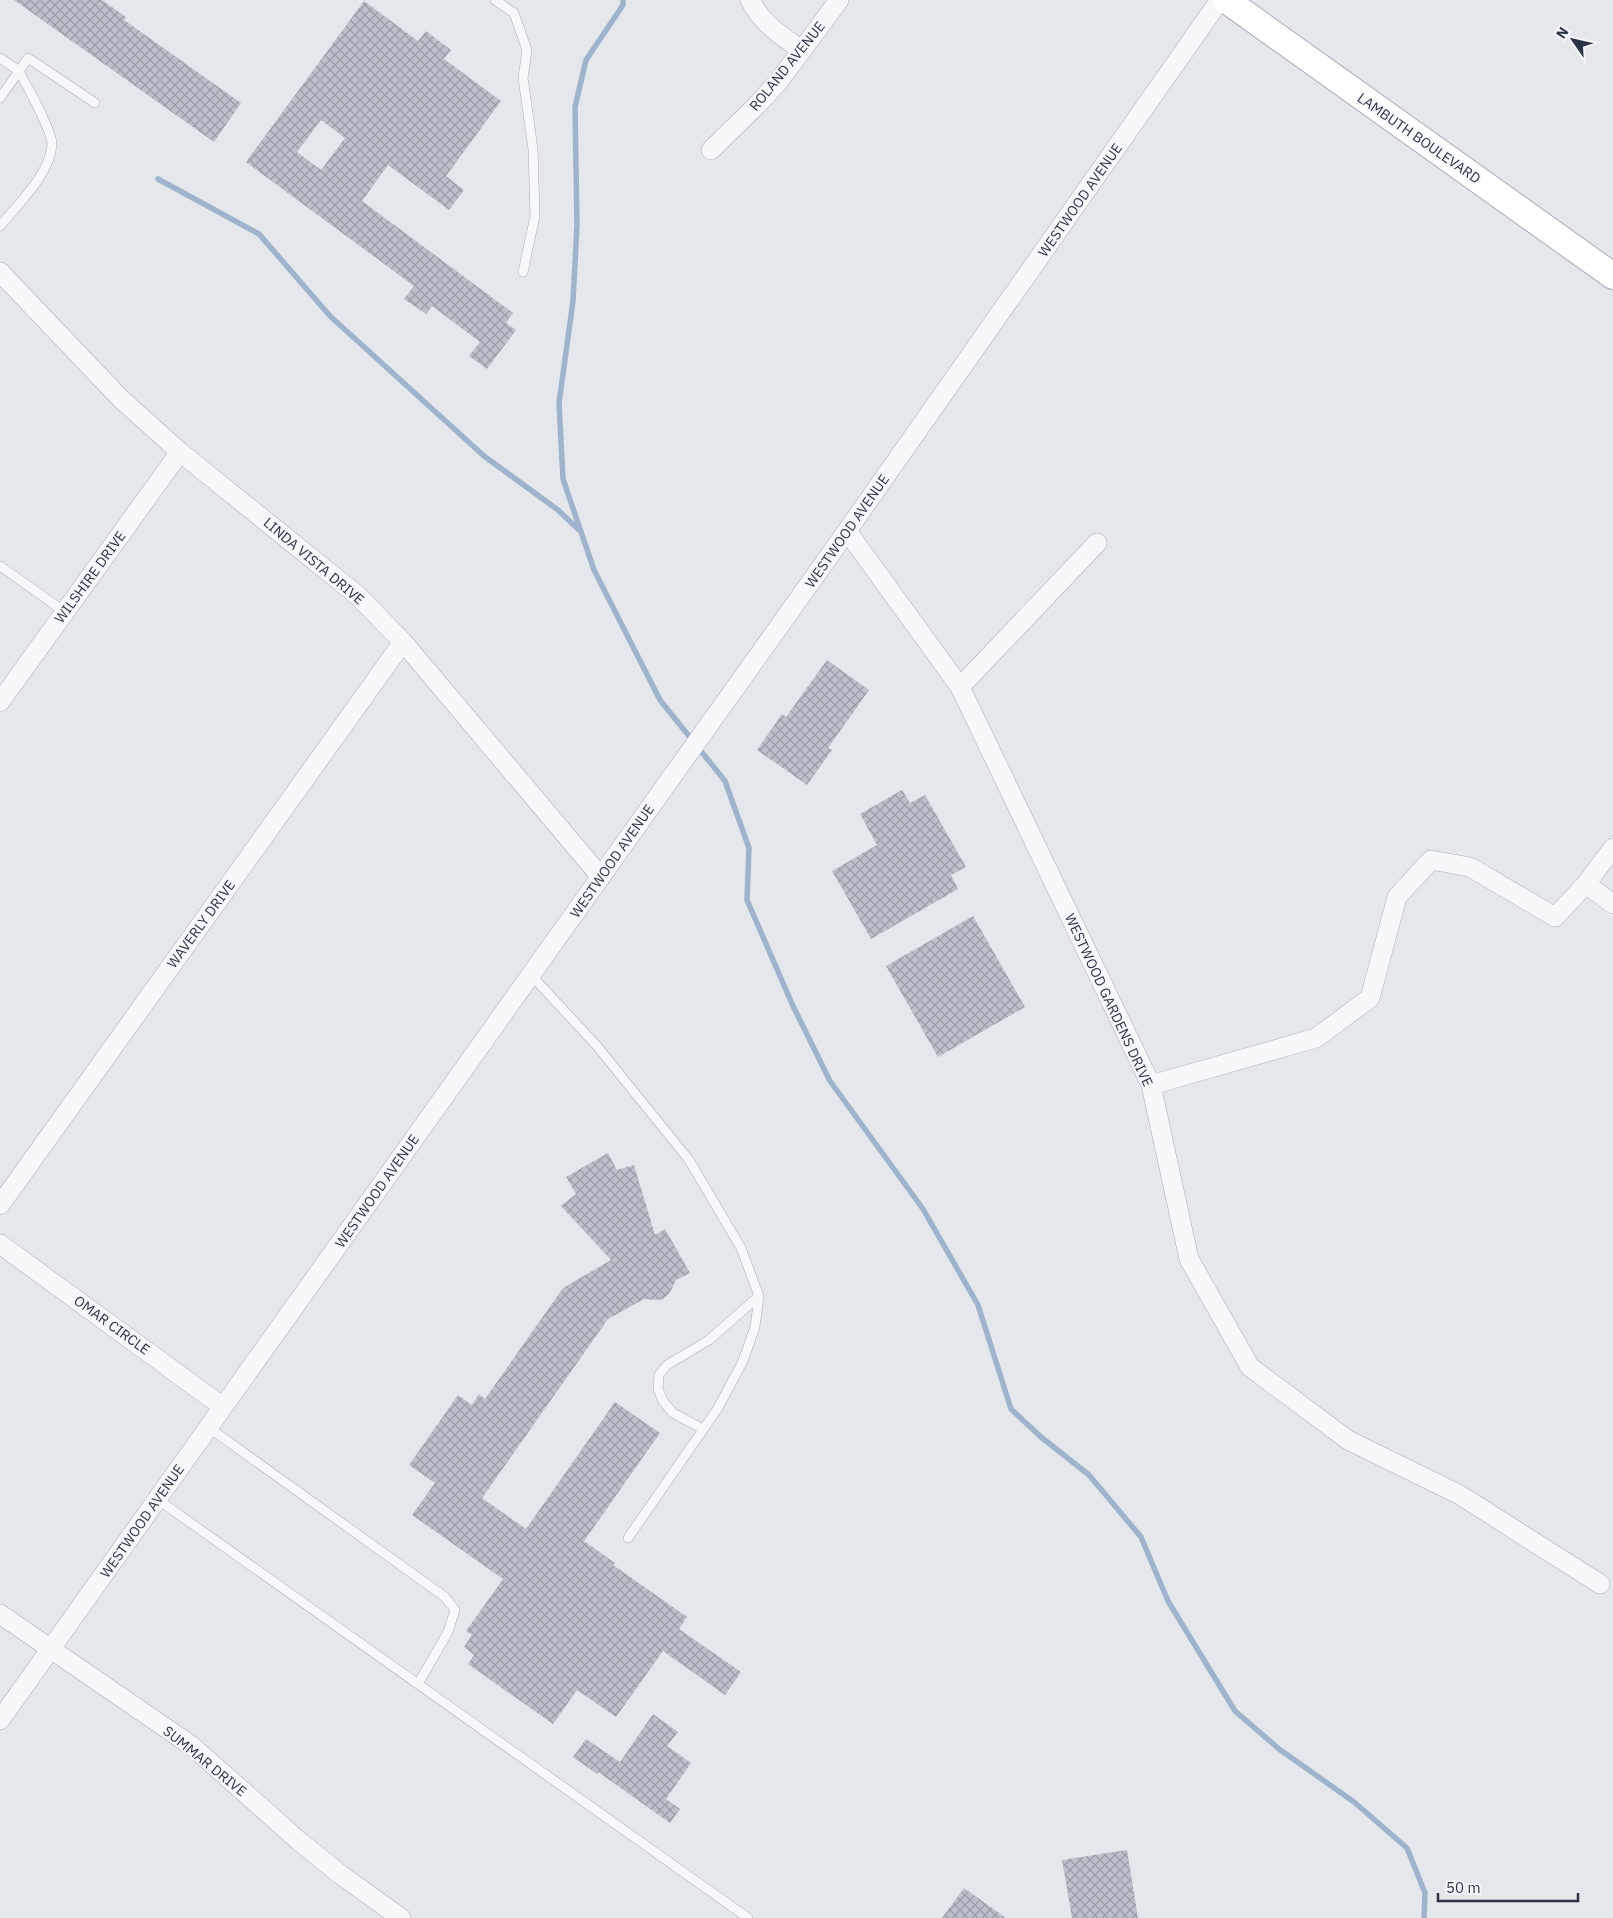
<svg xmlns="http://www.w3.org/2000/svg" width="1613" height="1918" font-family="'IBM Plex Sans',sans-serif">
	<defs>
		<pattern id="building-cross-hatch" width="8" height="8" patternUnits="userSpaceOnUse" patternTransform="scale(1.25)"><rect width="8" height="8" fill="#bbc0ca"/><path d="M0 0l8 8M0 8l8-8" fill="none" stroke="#989da6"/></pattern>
	</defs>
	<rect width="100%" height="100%" fill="#e4e7ec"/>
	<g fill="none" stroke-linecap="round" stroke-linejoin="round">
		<path stroke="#9fb4cc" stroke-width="5.5" d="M623,0v5l-37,55 -11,47 2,118 -4,76 -14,102 4,76 31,91 66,130 65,81 24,67 -2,52 46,106 37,75 93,128 55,96 33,104 30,28 48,38 52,62 27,64 67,110 44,38 75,53 53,46 18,45 -1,25
			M158,179l101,55 71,82 154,140 74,54 21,20"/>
	</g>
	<path fill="url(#building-cross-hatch)" fill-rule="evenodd" d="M14,0h88l24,17 -2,3 117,83 -27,39z
		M364,1l54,40 8,-10 25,19 -7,9 57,42 -55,75 18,14 -15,20 -61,-45 -26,36 151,112 -7,10 10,7 -29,39 -18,-13 11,-14 -48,-36 -6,8 -22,-15 10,-13 -168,-124zM321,120l24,18 -24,32 -24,-18z
		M827,660l42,30 -41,58 4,2 -25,35 -50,-35 25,-36 4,3z
		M902,790l8,13 15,-8 41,72 -15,8 7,14 -87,50 -39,-68 45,-26 -17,-31z
		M973,916l52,91 -87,50 -52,-91z
		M608,1153l9,17 17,-5 21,70 10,-6 25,44 -14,7 -7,14 -6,5 -6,1 -13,-1 -36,20 -126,179 44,31 89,-127 45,31 -76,108 31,22 -2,2 74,52 -8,12 62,43 -16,23 -62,-44 -47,66 -39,-27 -24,34 -85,-60 6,-9 -10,-8 8,-12 -6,-4 37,-52 -91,-64 23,-32 -26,-18 49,-70 14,10 7,-11 6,5 78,-111 48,-28 -50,-54 15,-12 -10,-17z
		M653,1714l25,18 -11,14 24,17 -25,36 14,10 -10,14 -72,-51 -1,2 -24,-17 13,-18 34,23z
		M1127,1850l11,68h-66l-10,-58z
		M964,1888l42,30h-64z"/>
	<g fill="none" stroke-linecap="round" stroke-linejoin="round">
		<g stroke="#a9aeb7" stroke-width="10">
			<path id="lane" d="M495,0l19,13 13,37 -4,28 10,71 2,67 -12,56
				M0,58l19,13 -19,27
				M0,226c18,-22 50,-52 52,-81 1,-13 -26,-60 -33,-74l9,-13 67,45
				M0,566l65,46
				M531,975l66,71 92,114 52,88 18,48 -4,31 -12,34 -25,47 -90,130
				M208,1427l237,170 10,13 -7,22 -30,52
				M703,1429l-30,-16 -10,-12 -5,-12 1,-14 8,-10 42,-25 50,-44
				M157,1499l591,419"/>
		</g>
		<g stroke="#a9aeb7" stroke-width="20">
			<path id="street" d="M750,0c11,23 32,36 52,51
				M711,150l46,-45 22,-24 60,-81
				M0,272l121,127 59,53 177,143 46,47 198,235
				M847,531l113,156 191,398 38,174 61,108 98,73 112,55 140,89
				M960,687l137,-144
				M0,702l180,-250
				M1586,884l27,-36
				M1151,1085l165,-47 54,-40 27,-101 34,-37 39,7 85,50 31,-33 27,20
				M0,1205l403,-563
				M0,1244l223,163
				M0,1614l192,132 107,95 42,34 60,43
				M0,1720l847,-1189 373,-531"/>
		</g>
		<g stroke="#a9aeb7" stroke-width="28">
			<path id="secondary" d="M1226,0l387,276"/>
		</g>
		<use href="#lane" stroke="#f7f8fa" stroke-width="9"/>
		<use href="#street" stroke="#f7f8fa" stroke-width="19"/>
		<use href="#secondary" stroke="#fff" stroke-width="26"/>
	</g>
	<g text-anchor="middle" stroke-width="4" stroke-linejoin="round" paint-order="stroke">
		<g font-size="14" fill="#2b3445" stroke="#f4f6f9">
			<text transform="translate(787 66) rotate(-51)" y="5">ROLAND AVENUE</text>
			<text transform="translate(1419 138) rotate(35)" y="5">LAMBUTH BOULEVARD</text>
			<text transform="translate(1080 200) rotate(-55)" y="5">WESTWOOD AVENUE</text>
			<text transform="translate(847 531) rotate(-55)" y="5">WESTWOOD AVENUE</text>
			<text transform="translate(314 561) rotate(40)" y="5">LINDA VISTA DRIVE</text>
			<text transform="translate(90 577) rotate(-54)" y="5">WILSHIRE DRIVE</text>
			<text transform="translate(612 861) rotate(-55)" y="5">WESTWOOD AVENUE</text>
			<text transform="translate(201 924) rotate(-54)" y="5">WAVERLY DRIVE</text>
			<text transform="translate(1109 1000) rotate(65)" y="5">WESTWOOD GARDENS DRIVE</text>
			<text transform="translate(377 1191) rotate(-55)" y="5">WESTWOOD AVENUE</text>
			<text transform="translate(112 1325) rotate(36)" y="5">OMAR CIRCLE</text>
			<text transform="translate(142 1521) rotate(-55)" y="5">WESTWOOD AVENUE</text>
			<text transform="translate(205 1761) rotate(39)" y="5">SUMMAR DRIVE</text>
		</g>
	</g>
	<g transform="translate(1573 40) rotate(304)" stroke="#f4f6f9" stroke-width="4" paint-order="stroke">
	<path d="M0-4L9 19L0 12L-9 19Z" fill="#2b3445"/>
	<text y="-8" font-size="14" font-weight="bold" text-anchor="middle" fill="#2b3445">N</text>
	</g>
	<path d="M1438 1893v8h140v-8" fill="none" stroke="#2b3445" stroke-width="2.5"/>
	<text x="1446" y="1893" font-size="15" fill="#2b3445" stroke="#f4f6f9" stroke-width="4" paint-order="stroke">50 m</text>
</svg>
